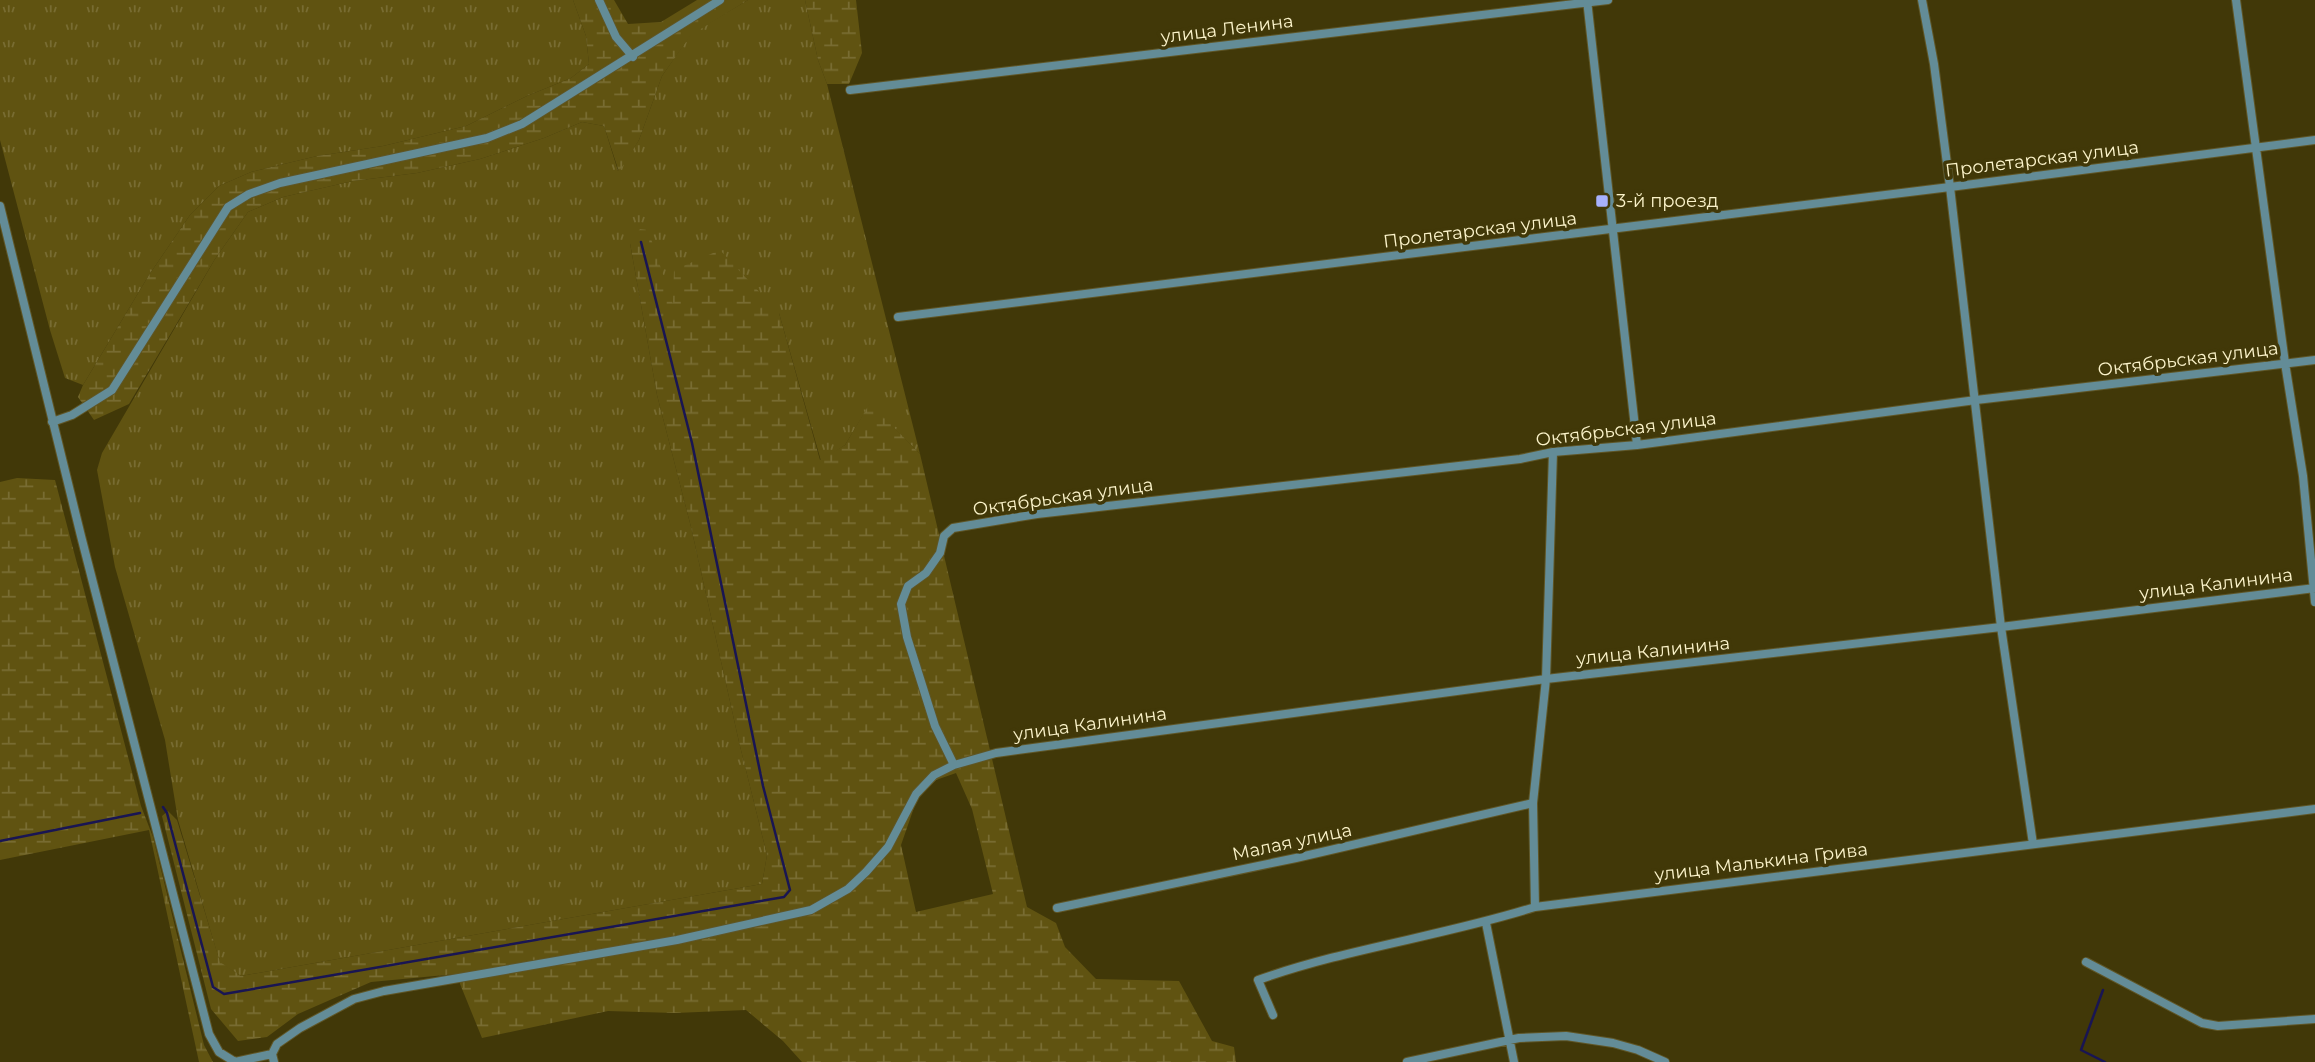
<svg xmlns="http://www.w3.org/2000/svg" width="2315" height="1062" font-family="Montserrat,sans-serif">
	<defs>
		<pattern id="grass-tufts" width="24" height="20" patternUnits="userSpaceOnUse" patternTransform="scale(1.75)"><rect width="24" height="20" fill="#605311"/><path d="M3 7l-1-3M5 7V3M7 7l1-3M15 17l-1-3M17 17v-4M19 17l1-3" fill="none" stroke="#786c32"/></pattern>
		<pattern id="wetland-marsh" width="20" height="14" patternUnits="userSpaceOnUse" patternTransform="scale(1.75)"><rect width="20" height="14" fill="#605311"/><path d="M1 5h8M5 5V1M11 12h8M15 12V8" fill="none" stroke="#786c32"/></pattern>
	</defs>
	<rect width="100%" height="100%" fill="#413808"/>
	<path fill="url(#grass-tufts)" d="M0,0h573l13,36 3,28 -18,14 -44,18 -61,30 -83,20 -66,10 -66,16 -32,14 -29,29 -41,60 -66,110 -18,-7 -15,-48 -50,-190z
		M748,0h57l13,60 9,24 93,370 -50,-50 -25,41 -24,16 -42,-148 -105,-6 -44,-64 27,152 34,132 48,215 28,113 -5,29 -521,92 -21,-13 -42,-143 -13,-80 -50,-173 -18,-97 5,-17 113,-194 33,-47 35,-15 70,-16 64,-8 63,-14 64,-21 38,-16 22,4 14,45 21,-31 23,-64 29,-42z"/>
	<path fill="url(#wetland-marsh)" fill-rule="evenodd" d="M573,0h41l14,24 33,-2 36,-22h51l-57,35 -29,41 -23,64 -20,32 -15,-46 -22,-4 -38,16 -64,21 -63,14 -64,8 -70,16 -35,15 -33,47 -86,145 -35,16 -16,-23 5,-12 66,-110 41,-60 29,-29 32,-14 66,-16 66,-10 83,-20 61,-30 44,-18 18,-14 -3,-28z
		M805,0h51l6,53 -13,31h-22l-9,-24z
		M640,229l8,1 25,74 1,-34 46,-20 59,63 41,147 25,-15 25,-42 50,51 107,453 29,16 9,24 31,32 83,2 33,60 22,6 2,15h-434l-19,-21 -37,-31 -71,3 -67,-2 -126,27 -26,-64 -85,8 -73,32 -31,23 -29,4 -27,-32 -49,-193 6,-5 9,9 43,142 21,14 521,-92 5,-29 -28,-113 -48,-215 -34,-132 -27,-152zM956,773l16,36 21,85 -77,18 -15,-67 16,-46 19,-19z
		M17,478l38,2 86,326 12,31 51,208 9,17h-14l-50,-232 -149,30v-378z"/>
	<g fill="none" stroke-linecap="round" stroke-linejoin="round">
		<path stroke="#191553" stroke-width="2.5" d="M163,807l4,6 46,174 11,7 560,-97 6,-7 -27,-104 -71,-343 -51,-201
			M0,841l140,-28
			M2103,990l-22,60 24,12"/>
		<g stroke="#5f5627" stroke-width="10">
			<path id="street" d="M599,0l17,37 17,20
				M1587,0l50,445
				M1922,0l12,64 16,123 51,440 32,217
				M2236,0l49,363 18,113 12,126
				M850,90l758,-90
				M0,206l81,330 128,498 10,18 16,10 37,-8
				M898,317l1052,-130 365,-47
				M52,422l20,-7 40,-25 116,-183 21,-13 31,-11 207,-45 35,-14 198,-124
				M954,765l-19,-39 -28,-89 -6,-33 7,-18 18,-13 14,-20 4,-17 9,-8 84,-14 483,-55 33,-7 84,-7 339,-45 339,-40
				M1535,907l-2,-104 13,-124 7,-227
				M1057,908l239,-50 237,-55
				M1486,923l28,139
				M2086,962l116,61 16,3 97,-7
				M1273,1015l-15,-35c90,-32 186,-44 277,-73l780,-98
				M274,1062l-2,-8 5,-10 23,-16 54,-29 30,-8 293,-51 134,-30 37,-21 18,-17 22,-25 28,-53 18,-19 20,-10 42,-12 550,-74 455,-52 314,-39
				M1407,1062l112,-24 47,-2 47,7 25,7 27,12"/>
		</g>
		<use href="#street" stroke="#638c97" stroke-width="8"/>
	</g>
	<rect fill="#a7b1fc" stroke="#413808" stroke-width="2.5" x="1595" y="194" width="14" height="14" rx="3.5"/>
	<g text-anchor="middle" stroke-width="7" stroke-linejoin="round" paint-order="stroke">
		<g font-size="18" fill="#fbf3ca" stroke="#413808">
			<text transform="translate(1227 29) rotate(-7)" y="6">улица Ленина</text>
			<text transform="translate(2042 159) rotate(-7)" y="6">Пролетарская улица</text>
			<text transform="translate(1480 230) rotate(-7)" y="6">Пролетарская улица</text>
			<text transform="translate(2188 359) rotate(-7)" y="6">Октябрьская улица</text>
			<text transform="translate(1626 429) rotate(-7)" y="6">Октябрьская улица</text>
			<text transform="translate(1063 497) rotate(-8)" y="6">Октябрьская улица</text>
			<text transform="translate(2216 584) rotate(-7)" y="6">улица Калинина</text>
			<text transform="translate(1653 651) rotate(-6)" y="6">улица Калинина</text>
			<text transform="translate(1090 724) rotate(-8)" y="6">улица Калинина</text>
			<text transform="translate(1292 842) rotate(-12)" y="6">Малая улица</text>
			<text transform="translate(1761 862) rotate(-7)" y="6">улица Малькина Грива</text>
		</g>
		<g font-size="18" fill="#fbf3ca" stroke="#413808" text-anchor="start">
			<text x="1616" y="207">3-й проезд</text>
		</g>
	</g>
</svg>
